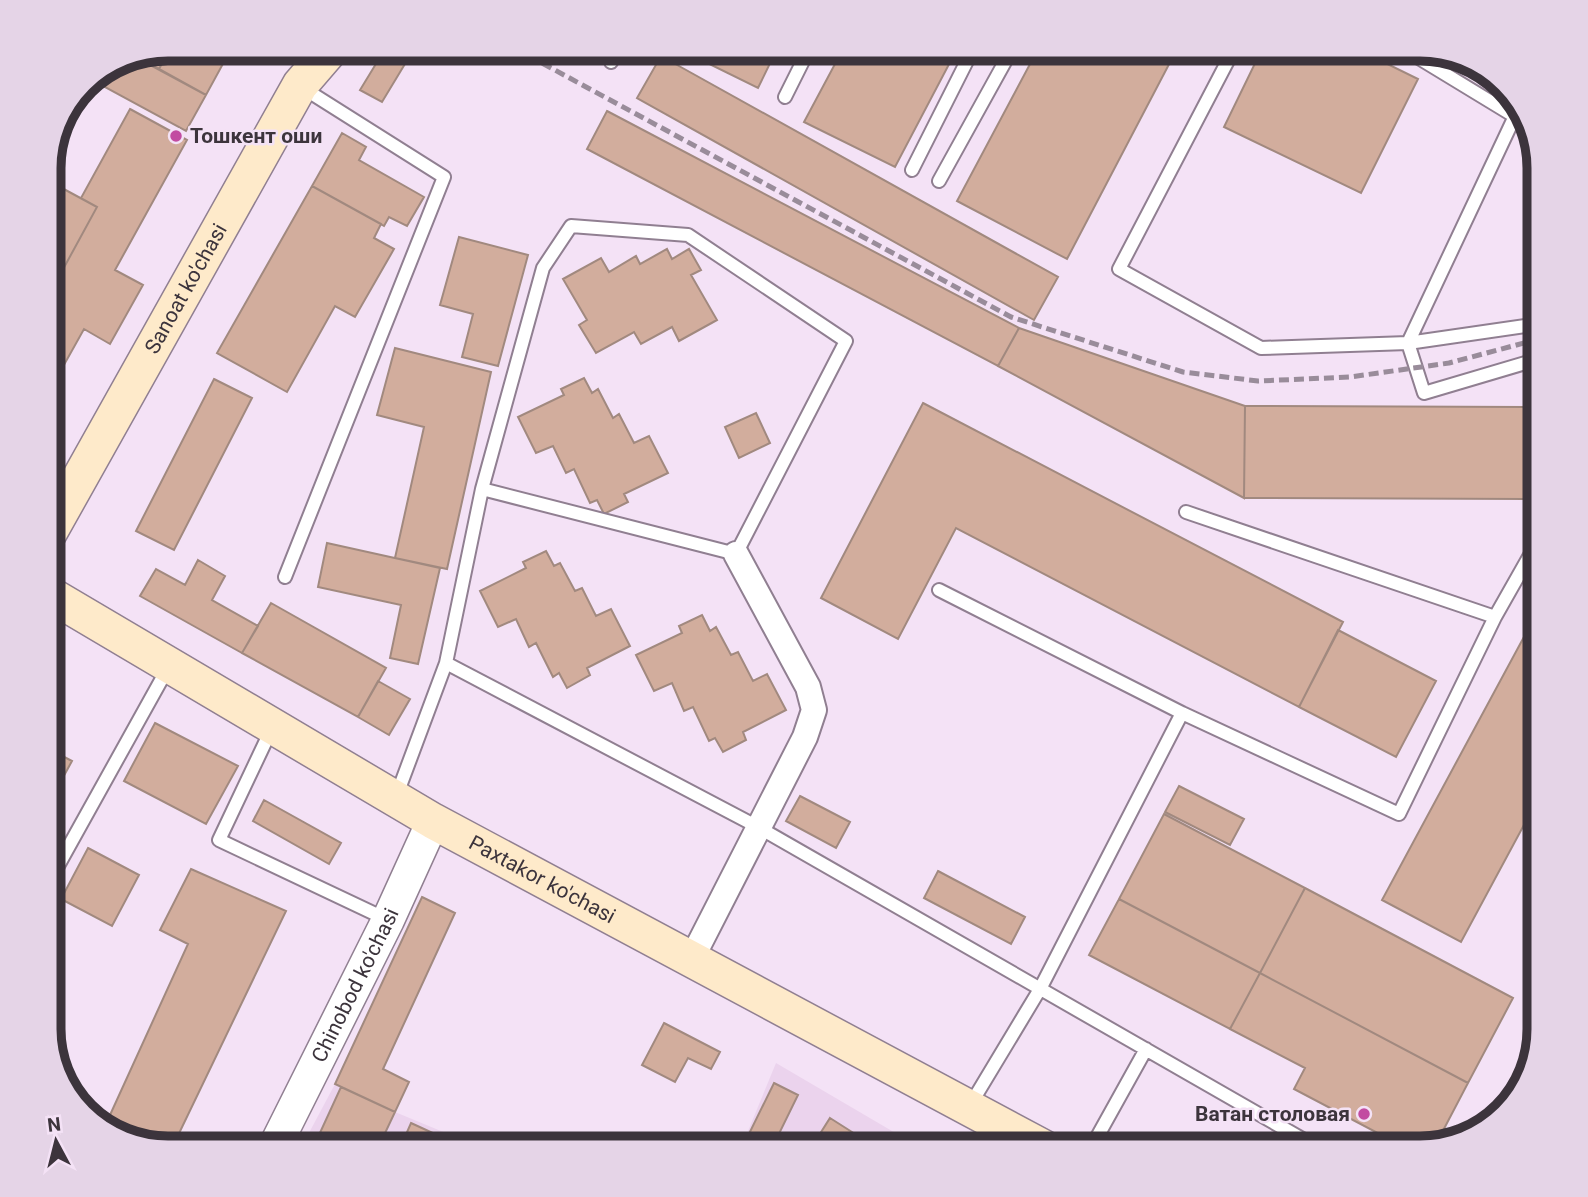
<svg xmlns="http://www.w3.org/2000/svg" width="1588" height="1197" font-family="Roboto,sans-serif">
	<rect width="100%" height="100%" fill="#f4e2f6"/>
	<path fill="#ebd3ed" d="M776,1063l145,85h-180z
		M335,1084l60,28 87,36h-181z"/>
	<path fill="#d2ad9d" stroke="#a1897f" stroke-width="2" d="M170,49l-11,20 -18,-9 28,-11z
		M170,49h61l-25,46 -47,-26z
		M385,49h29l-32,53 -22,-12z
		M679,49h98l-19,39z
		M843,49h114l-62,118 -91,-45z
		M1038,49h139l-110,210 -110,-58z
		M1262,49h95l61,30 -57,114 -137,-66z
		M661,56l397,221 -24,43 -397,-222z
		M141,60l65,35 -20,36 -96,-52z
		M130,109l57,31 -72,130 28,15 -33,59 -26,-15 -29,52 -6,-3v-83l48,-88 -16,-9z
		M607,111l412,217 -21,38 -411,-217z
		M342,133l24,14 -7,13 65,37 -17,29 -18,-9 -5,9 -72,-40z
		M49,181l48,26 -48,88z
		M312,186l69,38 -7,14 20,11 -39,68 -20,-11 -48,86 -70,-39z
		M459,237l69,18 -30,111 -36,-9 11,-43 -33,-9z
		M667,249l5,10 17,-10 12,21 -10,5 26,45 -38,21 -7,-14 -31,17 -7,-12 -38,21 -17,-28 8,-5 -24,-41 38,-21 8,14 27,-16 4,8z
		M1019,328l226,78 -1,92 -246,-132z
		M395,348l96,24 -44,197 -52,-11 29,-131 -47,-12z
		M584,378l8,15 6,-4 15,29 6,-4 15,29 15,-7 19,37 -44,21 4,8 -24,12 -7,-14 -7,3 -16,-34 -8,4 -13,-27 -17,7 -18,-36 46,-22 -3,-6z
		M214,379l38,19 -78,152 -38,-19z
		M923,403l420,219 -44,85 -343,-179 -58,111 -77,-41z
		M1245,406l294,1v92l-295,-1z
		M756,413l14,30 -31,15 -14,-31z
		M327,543l113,25 -22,96 -28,-6 11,-53 -83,-18z
		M546,551l8,15 6,-3 15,28 7,-3 14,28 15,-7 19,37 -43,22 3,7 -23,13 -8,-15 -6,4 -17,-34 -7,4 -13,-28 -18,8 -18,-36 46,-23 -3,-6z
		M198,560l27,16 -13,24 46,26 -16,27 -102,-57 16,-27 29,16z
		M271,603l115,65 -28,49 -116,-64z
		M1539,609v188l-78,145 -79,-42z
		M702,615l8,16 6,-4 15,28 7,-3 15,29 14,-7 19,36 -43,22 3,8 -23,12 -8,-14 -6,3 -16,-34 -9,4 -12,-28 -18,8 -18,-36 46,-22 -3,-7z
		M1338,630l98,51 -40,76 -97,-50z
		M378,681l32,18 -21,36 -31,-18z
		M155,723l83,43 -32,58 -82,-43z
		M49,749l23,12 -23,42z
		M1179,786l65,33 -14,26 -65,-33z
		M800,796l50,26 -14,26 -50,-27z
		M264,800l77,43 -12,21 -76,-43z
		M1164,814l141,74 -45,85 -141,-74z
		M88,848l51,27 -27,51 -51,-27z
		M191,869l95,42 -114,237h-4l-63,-22 83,-182 -28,-14z
		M938,871l87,46 -14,27 -87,-46z
		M1305,888l208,110 -45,85 -208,-110z
		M422,897l33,16 -72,156 26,13 -14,30 -60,-28z
		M1119,899l141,74 -30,56 -141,-74z
		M1260,973l208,110 -32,61 -30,4 -112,-59 11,-21 -75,-39z
		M664,1023l56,29 -9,17 -23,-11 -13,24 -33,-17z
		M774,1083l24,12 -26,53h-14l-13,-6z
		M341,1087l54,25 -17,36h-65z
		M830,1118l47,30h-66z
		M411,1123l52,24v1h-63z"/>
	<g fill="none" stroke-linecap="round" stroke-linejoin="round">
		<g stroke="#907f91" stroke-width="16">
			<path id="service" d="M1234,49l-115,220 142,79 147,-5 131,-19
				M1404,49l125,76
				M611,62l8,-13
				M785,97l24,-48
				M1515,116l-107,227 16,50 115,-34
				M912,170l61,-121
				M939,181l73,-132
				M482,489l254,65 110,-213 -158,-106 -117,-9 -28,42 -61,221 -36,174 312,164 560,321
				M285,577l159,-400 -141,-89
				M939,590l243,123 -142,276 -71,118
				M1495,617l43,-76
				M1182,713l217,101 96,-197 -309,-105
				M272,728l-53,112 169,80
				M396,797l50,-134
				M49,882l120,-216
				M1091,1148l55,-99"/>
		</g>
		<g stroke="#907f91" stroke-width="28">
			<path id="minor" d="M691,960l114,-223 9,-27 -6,-23 -72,-133"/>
		</g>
		<g stroke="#907f91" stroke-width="35">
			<g id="tertiary">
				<path id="s1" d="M274,1148l114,-228 45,-99"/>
			</g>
		</g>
		<g stroke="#907f91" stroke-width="38">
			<g id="secondary">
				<path id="s2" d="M49,533l251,-448 31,-36"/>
				<path id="s3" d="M49,594l384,227 611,327"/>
			</g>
		</g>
		<use href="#service" stroke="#fff" stroke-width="12"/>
		<use href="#minor" stroke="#fff" stroke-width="24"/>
		<use href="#tertiary" stroke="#fff" stroke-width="32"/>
		<use href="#secondary" stroke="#feeaca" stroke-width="35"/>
		<path stroke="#998c9a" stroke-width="5" stroke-dasharray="10 5" stroke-linecap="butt" d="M516,49l495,268 172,55 75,9 92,-4 99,-14 90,-24
			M1501,1112l18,-26"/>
	</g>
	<g fill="#c24ba1" stroke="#f4e2f6" stroke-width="2.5">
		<circle cx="176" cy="136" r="7"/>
		<circle cx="1364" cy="1114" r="7"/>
	</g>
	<g text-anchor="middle" stroke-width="5" stroke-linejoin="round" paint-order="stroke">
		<g font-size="21" font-weight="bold" fill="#3c343c" stroke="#f4e2f6" text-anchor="start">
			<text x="190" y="143">Тошкент оши</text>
			<text x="1350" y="1121" text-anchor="end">Ватан столовая</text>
		</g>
		<g font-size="21" fill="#3c343c" stroke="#f4e2f6">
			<text dy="7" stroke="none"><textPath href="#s2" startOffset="280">Sanoat ko'chasi</textPath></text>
			<text dy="7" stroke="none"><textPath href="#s3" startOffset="570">Paxtakor ko'chasi</textPath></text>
			<text dy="7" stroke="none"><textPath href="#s1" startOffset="182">Chinobod ko'chasi</textPath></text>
		</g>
	</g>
	<path d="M0 0H1588V1197H0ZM168 61H1420A107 107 0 0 1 1527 168V1029A107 107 0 0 1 1420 1136H168A107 107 0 0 1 61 1029V168A107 107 0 0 1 168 61Z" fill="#e5d4e7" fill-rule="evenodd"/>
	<path fill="none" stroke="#3c343c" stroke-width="9" d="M168 61H1420A107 107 0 0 1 1527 168V1029A107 107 0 0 1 1420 1136H168A107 107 0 0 1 61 1029V168A107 107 0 0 1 168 61Z"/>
	<g transform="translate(56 1141) rotate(353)" stroke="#f4e2f6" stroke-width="5" paint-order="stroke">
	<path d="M0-5L12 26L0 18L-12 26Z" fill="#3c343c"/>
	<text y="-10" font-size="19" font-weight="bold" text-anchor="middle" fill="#3c343c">N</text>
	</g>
</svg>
